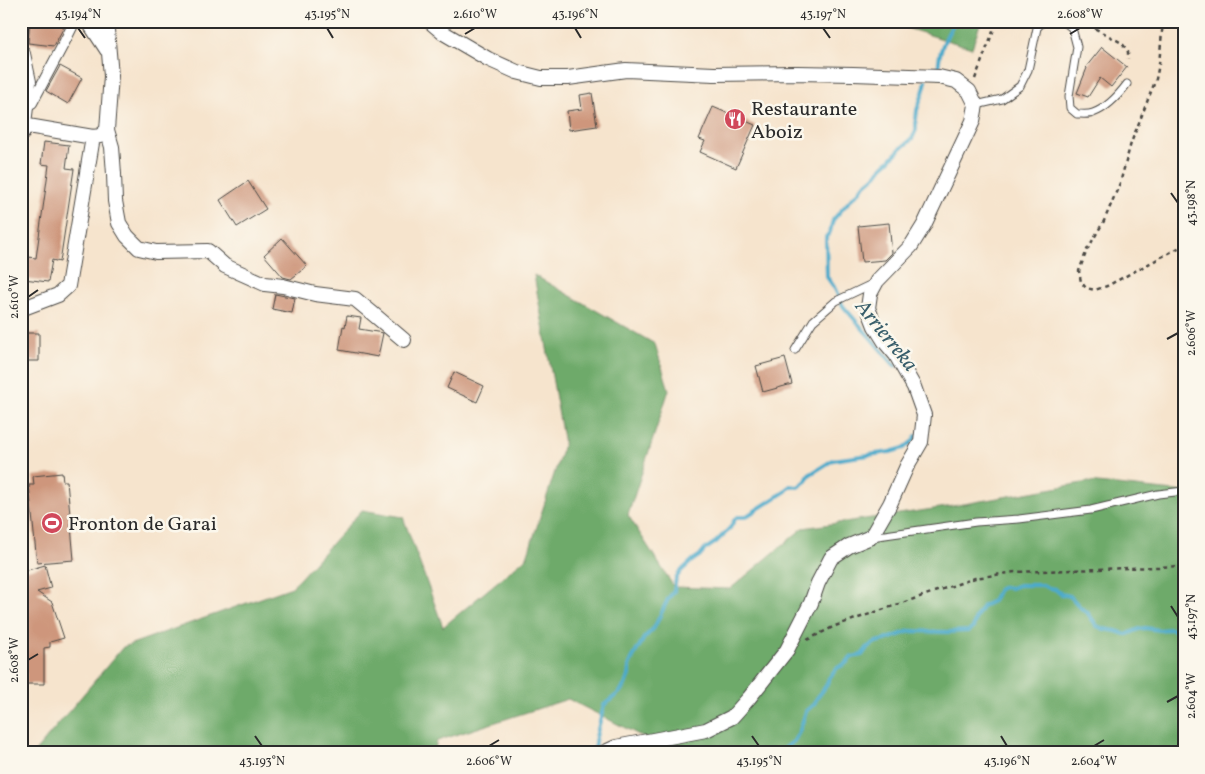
<svg xmlns="http://www.w3.org/2000/svg" width="1205" height="774" font-family="Vollkorn,serif">
	<rect width="100%" height="100%" fill="#fbf7ec"/>
	<filter id="ink" filterUnits="userSpaceOnUse"><feTurbulence type="fractalNoise" baseFrequency=".02" numOctaves="2"/><feDisplacementMap in="SourceGraphic" scale="10" xChannelSelector="R" yChannelSelector="G"/><feConvolveMatrix kernelMatrix="1 2 1 2 8 2 1 2 1" color-interpolation-filters="sRGB"/></filter>
	<filter id="wash" filterUnits="userSpaceOnUse"><feTurbulence type="fractalNoise" baseFrequency=".0096" numOctaves="4" result="noise"/><feDisplacementMap in="SourceGraphic" scale="20" xChannelSelector="R" yChannelSelector="G"/><feGaussianBlur stdDeviation="1.12" result="paint"/><feColorMatrix in="noise" values="0 0 0 0 0 0 0 0 0 0 0 0 0 0 0 0 0 1.4 0 .05"/><feComposite in="paint" operator="in"/></filter>
	<g filter="url(#wash)">
		<rect width="100%" height="100%" fill="#f6e4cd"/>
		<path fill="#6eaa6b" stroke="#4c6a4b" d="M884,21h97l-9,27z
			M534,275l121,69 14,46 -41,125 46,72 56,2 73,-61 144,-21 141,-25 96,10v261h-517l-16,-12 -83,-42 -131,42 -3,12h-400l89,-106 169,-60 70,-77 41,7 40,110 84,-70 37,-113z"/>
		<g fill="none" stroke-linecap="round" stroke-linejoin="round">
			<path stroke="#4caacb" stroke-width="4" d="M935,73l4,-2c-2,-18 7,-35 16,-50
				M895,366l-52,-60 -9,-19 -7,-10 -1,-40 4,-5 3,-12 19,-22 6,-5 5,-7 13,-11 6,-8 7,-6 11,-12 12,-10 4,-9v-11l1,-9 6,-17 3,-12
				M593,753l2,-6v-6l9,-36 15,-12 6,-8 4,-10v-9l3,-7 12,-21 10,-10 14,-29 6,-8 2,-13 5,-7 12,-11 9,-6 2,-4 12,-8 14,-14 5,-9 3,-2h7l41,-26 4,-5 8,1 8,-6 3,-6 24,-15 57,-8 14,-4 9,-7 3,-5
				M779,753l15,-12 6,-11 6,-19 8,-7 3,-6 9,-12 3,-8 8,-10 8,-4 7,-7 10,-2 6,-8 8,-5 9,-2 25,-9 38,1 21,-1 4,-3 3,-11 7,-11 10,-5 6,-12 5,-2 7,1 8,-3h23l7,3 6,1 6,5 9,2 11,12 6,4 10,14 7,3 12,2 9,3h3l11,-5 6,-1 15,2 10,-1 14,3"/>
		</g>
		<g id="blocks">
			<path fill="#ce967c" d="M30,21h37l-13,25 -26,-3z
				M1102,47l25,20 -16,20 -11,-9 -12,19 -11,-4 10,-25 -1,-1z
				M60,66l22,12 -14,26 -22,-13z
				M592,93l5,33 -28,4 -2,-19 15,-2 -2,-14z
				M713,107l42,18 -19,43 -36,-16 5,-11 -6,-2z
				M44,142l25,3 -3,23 8,1 -14,93 -8,-2 -4,22 -24,-3 3,-22 9,1 13,-93 -8,-1z
				M248,181l18,28 -29,18 -17,-27z
				M889,223l3,30 -7,7 -23,2 -4,-36z
				M282,238l25,28 -16,13 -8,-2 -19,-22z
				M275,294l20,4 -3,15 -20,-4z
				M347,316l14,2 -2,11 24,4 -5,24 -39,-7 4,-24 2,1z
				M26,333h13v28h-18v-22l5,-1z
				M785,358l7,26 -29,8 -7,-26z
				M454,372l30,14 -7,16 -30,-14z
				M62,473l1,8h4l7,79 -37,3 -8,-78h5l-1,-9z
				M45,565l6,23 -14,4 15,10 12,36 -14,4v5l-6,1v36h-18v-48l-5,2v-33l3,-1 -3,-7v-25z"/>
		</g>
	</g>
	<g filter="url(#ink)">
		<use href="#blocks" fill-opacity="0" stroke="#494743" stroke-width="1"/>
		<g fill="none" stroke-linecap="round" stroke-linejoin="round">
			<g stroke="#494743" stroke-width="9">
				<path id="service" d="M1063,21l9,7 5,19 -8,49 1,12 7,6c5,0 11,1 16,-1 14,-5 25,-17 34,-29
					M976,105l26,-6 18,-13 8,-16 9,-42 6,-7
					M795,350l18,-29 23,-20 38,-18
					M871,537l105,-15 43,-3 72,-9 67,-16 26,-3"/>
			</g>
			<g stroke="#494743" stroke-width="12">
				<path id="pedestrian" d="M32,103l32,-60 11,-22"/>
			</g>
			<g stroke="#494743" stroke-width="16">
				<path id="minor" d="M88,21l19,29
					M429,21l13,11 46,27 29,13 24,6h27l58,-8 88,4 83,-1 56,1 86,3 17,4 13,10 7,14 -3,16 -49,104 -13,21 -34,35 -7,13 -2,14 7,18 10,16 11,13 18,32 10,28 -3,27 -14,24 -17,38 -19,33 -22,9 -18,12 -13,25 -7,20 -24,47 -38,48 -17,19 -26,13 -90,17 -13,6
					M22,125l71,12 7,-1 7,-6 4,-54 -4,-46 1,-9
					M107,130l5,17 2,27 1,27 4,22 8,13 12,12 17,4 52,-1 17,15 40,18 18,2 32,8 40,5 17,14 32,27
					M21,309l37,-14 10,-9 25,-149"/>
			</g>
			<g stroke="#494743" stroke-width="20">
				<path id="tertiary" d="M21,54l6,28 -6,50"/>
			</g>
			<path stroke="#494743" stroke-width="2.5" stroke-dasharray="4 4" stroke-linecap="butt" d="M1081,21l41,22 6,9v7
				M1163,21l-4,43 -3,15 -25,64 -11,40 -16,38 -17,29 -8,21 2,11 5,6 9,2 12,-4 77,-41
				M975,79l22,-58
				M807,640l28,-14 140,-48 40,-6 169,-6"/>
			<use href="#service" stroke="#fff" stroke-width="7"/>
			<use href="#pedestrian" stroke="#fff" stroke-width="10"/>
			<use href="#minor" stroke="#fff" stroke-width="14"/>
			<use href="#tertiary" stroke="#fff" stroke-width="18"/>
		</g>
	</g>
	<path fill="none" stroke="#2b2b2b" stroke-width="2" d="M78,28l7,10M327,28l6,10M575,28l6,10M823,28l7,10M465,34l10,-6M1070,34l10,-6M1171,193l7,10M28,297l10,-7M1167,339l11,-6M1171,606l7,11M28,660l10,-6M1167,702l11,-6M255,736l7,10M752,736l7,10M1001,736l6,10M489,746l10,-6M1094,746l10,-6"/>
	<defs>
		<g id="restaurant-disc" transform="scale(1.125)"><circle r="9.5" fill="#d1495b" stroke="#fbf7ec"/><path d="M-5-6h1v4h1v-4h1v4h1v-4h1v5L-1.5 .5V6h-2V.5L-5-1ZM5-6V6H3V1.5H1.5Q1.5-4 5-6Z" fill="#fff"/></g>
		<g id="stadium-disc" transform="scale(1.125)"><circle r="9.5" fill="#d1495b" stroke="#fbf7ec"/><path d="M0-5a6.5 5 0 1 0 0 10a6.5 5 0 1 0 0-10ZM-3.5-1.8h7v3.6h-7Z" fill="#fff"/></g>
	</defs>
	<g fill-rule="evenodd">
		<use href="#restaurant-disc" x="735" y="119"/>
		<use href="#stadium-disc" x="52" y="523"/>
	</g>
	<g text-anchor="middle" stroke-width="5" stroke-linejoin="round" paint-order="stroke">
		<g font-size="20" fill="#2b2b2b" stroke="#fbf7ec" text-anchor="start">
			<text x="751" y="115">Restaurante<tspan x="751" dy="23">Aboiz</tspan></text>
			<text x="68" y="530">Fronton de Garai</text>
		</g>
		<g font-size="21" font-style="italic" fill="#385e6b" stroke="#fbf7ec">
			<text transform="translate(887 335) rotate(51)" y="7">Arrierreka</text>
		</g>
	</g>
	<rect width="1205" height="774" fill="none" stroke="#fbf7ec" stroke-width="55"/>
	<rect x="28" y="28" width="1150" height="718" fill="none" stroke="#2b2b2b" stroke-width="2"/>
	<g font-size="12" text-anchor="middle" fill="#2b2b2b">
		<text x="78" y="18">43.194°N</text>
		<text x="327" y="18">43.195°N</text>
		<text x="475" y="18">2.610°W</text>
		<text x="575" y="18">43.196°N</text>
		<text x="823" y="18">43.197°N</text>
		<text x="1080" y="18">2.608°W</text>
		<text transform="translate(1191 203) rotate(-90)" y="4">43.198°N</text>
		<text transform="translate(14 297) rotate(-90)" y="4">2.610°W</text>
		<text transform="translate(1191 333) rotate(-90)" y="4">2.606°W</text>
		<text transform="translate(1191 617) rotate(-90)" y="4">43.197°N</text>
		<text transform="translate(14 660) rotate(-90)" y="4">2.608°W</text>
		<text transform="translate(1191 696) rotate(-90)" y="4">2.604°W</text>
		<text x="262" y="765">43.193°N</text>
		<text x="489" y="765">2.606°W</text>
		<text x="759" y="765">43.195°N</text>
		<text x="1007" y="765">43.196°N</text>
		<text x="1094" y="765">2.604°W</text>
	</g>
</svg>
